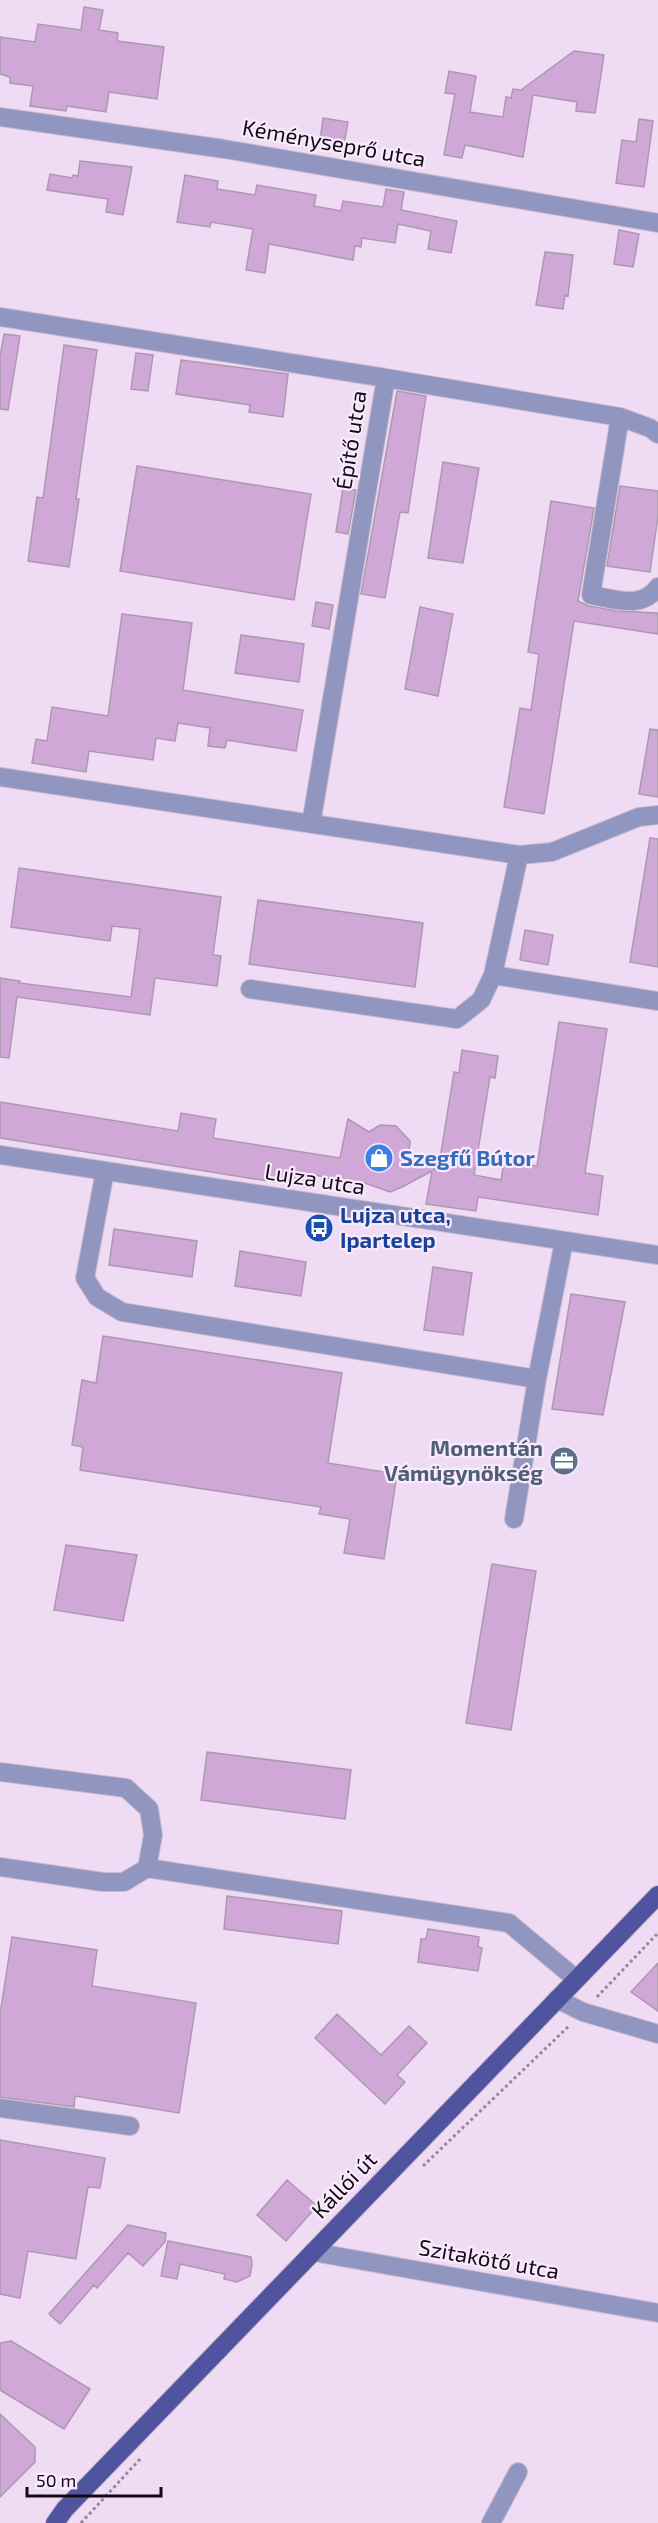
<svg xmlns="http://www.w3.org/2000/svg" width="658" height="2523" font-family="'Exo 2',sans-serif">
	<rect width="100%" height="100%" fill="#efdbf3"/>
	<path fill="#cfa8d7" stroke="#ac99b0" stroke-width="1.5" d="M84,7l19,3 -4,20 19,3 -1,8 47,6 -7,52 -48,-7 -3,20 -39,-6 -1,5 -36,-5 3,-20 -23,-3v-6l-10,-3v-37l35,5 3,-18 43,6z
		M574,51l30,4 -9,58 -19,-2 1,-9 -44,-7 -10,62 -58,-12 -3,13 -18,-3 11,-61 -10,-1 4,-22 27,5 -6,36 33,5 3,-20 5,1 2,-9 8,1z
		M323,118l25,4 -4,22 -24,-3z
		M639,119l14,2 -9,66 -28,-4 6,-43 14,2z
		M80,161l52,6 -9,48 -17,-3 2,-13 -61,-9 3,-16 22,4 1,-3 5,1z
		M185,175l33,6 -1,8 38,6 2,-10 59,10 -2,11 27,5 2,-10 40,6 3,-18 18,3 -3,18 56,11 -6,32 -23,-4 3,-18 -33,-7 -3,19 -33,-5 -1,9 -6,-1 -2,14 -84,-16 -4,29 -19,-3 7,-41 -42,-7 -1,5 -33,-5z
		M619,230l20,4 -6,33 -19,-3z
		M545,252l28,3 -5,41 -3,-1 -2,14 -27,-4z
		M4,334l16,2 -12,74 -8,-1v-52z
		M64,345l33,5 -21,149h3l-10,68 -41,-6 9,-64 6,1z
		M136,353l17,2 -5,36 -17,-2z
		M181,360l107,14 -5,43 -34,-5 1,-7 -74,-11z
		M397,391l29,5 -18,117 -8,-1 -15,86 -24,-4z
		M443,462l36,6 -16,95 -35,-5z
		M137,466l174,28 -17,106 -174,-29z
		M620,486l38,5v25l-8,56 -43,-6z
		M343,488l13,2 -8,44 -12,-2z
		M551,501l43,7 -16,93 11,5 28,5 41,2v21l-84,-13 -30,193 -40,-7 16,-99 11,2 8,-56 -11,-2z
		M316,602l17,3 -4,24 -17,-3z
		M420,607l33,7 -15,82 -33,-7z
		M122,614l70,9 -9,67 120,20 -7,41 -69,-11 -2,8 -17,-2 2,-18 -32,-5 -3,18 -19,-3 -3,22 -64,-9 -3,21 -54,-9 4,-24 11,2 5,-34 56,9z
		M241,635l63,9 -5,38 -64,-9z
		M650,729l8,1v67l-19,-3z
		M650,838l8,1v128l-28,-5z
		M19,868l202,29 -8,58 8,1 -4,30 -62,-8 -5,37 -133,-18 -8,61 -9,-1v-79l20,3 -1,2 112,14 9,-68 -28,-3 -2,15 -99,-14z
		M258,900l165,23 -8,64 -166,-23z
		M525,930l28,5 -5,30 -28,-5z
		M559,1022l48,7 -22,144 18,3 -5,39 -120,-18 -2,14 -50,-7 6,-33 -30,16 -12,5 -28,-10 -1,6 -48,-14 -2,14 -311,-50v-36l178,29 3,-18 35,6 -3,19 127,20 8,-39 21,13 11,-7 16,1 14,15 -1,12 29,18 16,-99 5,1 3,-23 36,6 -3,22 -5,-1 -16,98 27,5 3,-19 33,5z
		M114,1229l83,12 -5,36 -83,-12z
		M240,1251l66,11 -5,34 -66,-10z
		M433,1267l39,6 -9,62 -39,-5z
		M571,1294l54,8 -22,113 -51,-6z
		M103,1336l239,37 -14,90 69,11 -13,85 -40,-6 6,-34 -31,-5 2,-7 -241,-37 3,-23 -11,-2 10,-65 14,3z
		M66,1545l71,10 -14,66 -69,-11z
		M492,1564l44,7 -25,159 -45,-7z
		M207,1752l144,18 -6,49 -144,-19z
		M227,1896l115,15 -4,33 -114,-15z
		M428,1929l51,8 -1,10 4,1 -4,23 -60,-9 3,-23h5z
		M12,1937l85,13 -5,36 104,17 -17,110 -104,-17 -1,11 -74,-10v-83z
		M658,1963v48l-27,-19z
		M337,2014l44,41 28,-29 18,17 -30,32 8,7 -20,22 -70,-66z
		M0,2140l105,18 -5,30 -12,-1 -12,72 -48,-8 -8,47 -20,-4z
		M287,2180l30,26 -31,35 -29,-26z
		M128,2225l38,8 -1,9 -22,24 -15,-13 -31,35 -3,-3 -34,39 -11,-10z
		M168,2241l83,16 1,7 -2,12 -13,6 -13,-3 1,-5 -45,-10 -3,15 -16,-3z
		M11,2341l79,48 -26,40 -64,-39v-47z
		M0,2414l35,33v15l-35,35z"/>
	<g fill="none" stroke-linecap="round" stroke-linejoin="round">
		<g stroke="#cbbacf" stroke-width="20">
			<path id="minor" d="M0,117l224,32 434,74
				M0,317l386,61 -75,446
				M386,378l234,39 30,11 8,6
				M620,417l-29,178c25,4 50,15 67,-8
				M0,777l519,78 33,-3 87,-35 19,-2
				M493,975l165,26
				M250,989l207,30 24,-19 12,-25 26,-120
				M0,1155l658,100
				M105,1171l-20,107 12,19 25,15 415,67
				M514,1519l23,-140 27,-138
				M0,1772l126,16 23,21 4,26 -6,33
				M0,1867l103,15h21l23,-14 362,55 67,56
				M557,1999l26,13 75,22
				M0,2108l130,18
				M313,2252l345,61
				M491,2523l27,-51"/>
		</g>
		<g stroke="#cbbacf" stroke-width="20">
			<path id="major" d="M55,2523l10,-14 593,-614"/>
		</g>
		<path stroke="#978899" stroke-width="3" stroke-dasharray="3 3" stroke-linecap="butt" d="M597,1997l61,-64
			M423,2166l147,-141
			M81,2523l60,-65"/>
		<use href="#minor" stroke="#9096c0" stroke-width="18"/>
		<use href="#major" stroke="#50549e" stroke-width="18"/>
	</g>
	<defs>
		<g id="shop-disc" transform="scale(1.5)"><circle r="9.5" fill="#3f7fe0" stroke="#faeafd"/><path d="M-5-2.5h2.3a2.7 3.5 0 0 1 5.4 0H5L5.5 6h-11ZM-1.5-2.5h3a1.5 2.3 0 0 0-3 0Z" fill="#fff"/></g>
		<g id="bus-disc" transform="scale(1.5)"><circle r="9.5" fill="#1a4fb4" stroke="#faeafd"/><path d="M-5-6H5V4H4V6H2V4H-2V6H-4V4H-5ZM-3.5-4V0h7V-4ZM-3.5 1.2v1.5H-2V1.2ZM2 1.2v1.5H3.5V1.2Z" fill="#fff"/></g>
		<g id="office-disc" transform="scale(1.5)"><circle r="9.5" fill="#5c6f8a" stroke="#faeafd"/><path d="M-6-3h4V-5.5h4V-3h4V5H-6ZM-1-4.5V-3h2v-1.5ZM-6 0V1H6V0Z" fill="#fff"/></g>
	</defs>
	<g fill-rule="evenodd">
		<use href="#shop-disc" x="379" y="1158"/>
		<use href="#bus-disc" x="319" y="1228"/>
		<use href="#office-disc" x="564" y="1461"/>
	</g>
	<g text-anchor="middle" stroke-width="4.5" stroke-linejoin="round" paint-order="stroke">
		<g font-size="22" fill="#110a12" stroke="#faeafd">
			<text transform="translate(334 143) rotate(10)" y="8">Kéményseprő utca</text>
			<text transform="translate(351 440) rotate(-81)" y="8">Építő utca</text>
			<text transform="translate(315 1179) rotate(9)" y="8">Lujza utca</text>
			<text transform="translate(344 2185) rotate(-46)" y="8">Kállói út</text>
			<text transform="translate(489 2259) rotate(10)" y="8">Szitakötő utca</text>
		</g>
		<g font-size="22" font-weight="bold" fill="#366cbe" stroke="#faeafd" text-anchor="start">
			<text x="400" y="1166">Szegfű Bútor</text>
		</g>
		<g font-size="22" font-weight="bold" fill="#164399" stroke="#faeafd" text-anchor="start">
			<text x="340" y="1223">Lujza utca,<tspan x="340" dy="25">Ipartelep</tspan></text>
		</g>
		<g font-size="22" font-weight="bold" fill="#4e5e75" stroke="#faeafd" text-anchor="end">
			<text x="543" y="1456">Momentán<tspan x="543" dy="25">Vámügynökség</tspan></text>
		</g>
	</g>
	<path d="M27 2487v9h134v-9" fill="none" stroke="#110a12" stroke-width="3"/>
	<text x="36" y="2487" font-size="18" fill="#110a12" stroke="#faeafd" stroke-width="4.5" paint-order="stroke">50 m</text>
</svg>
